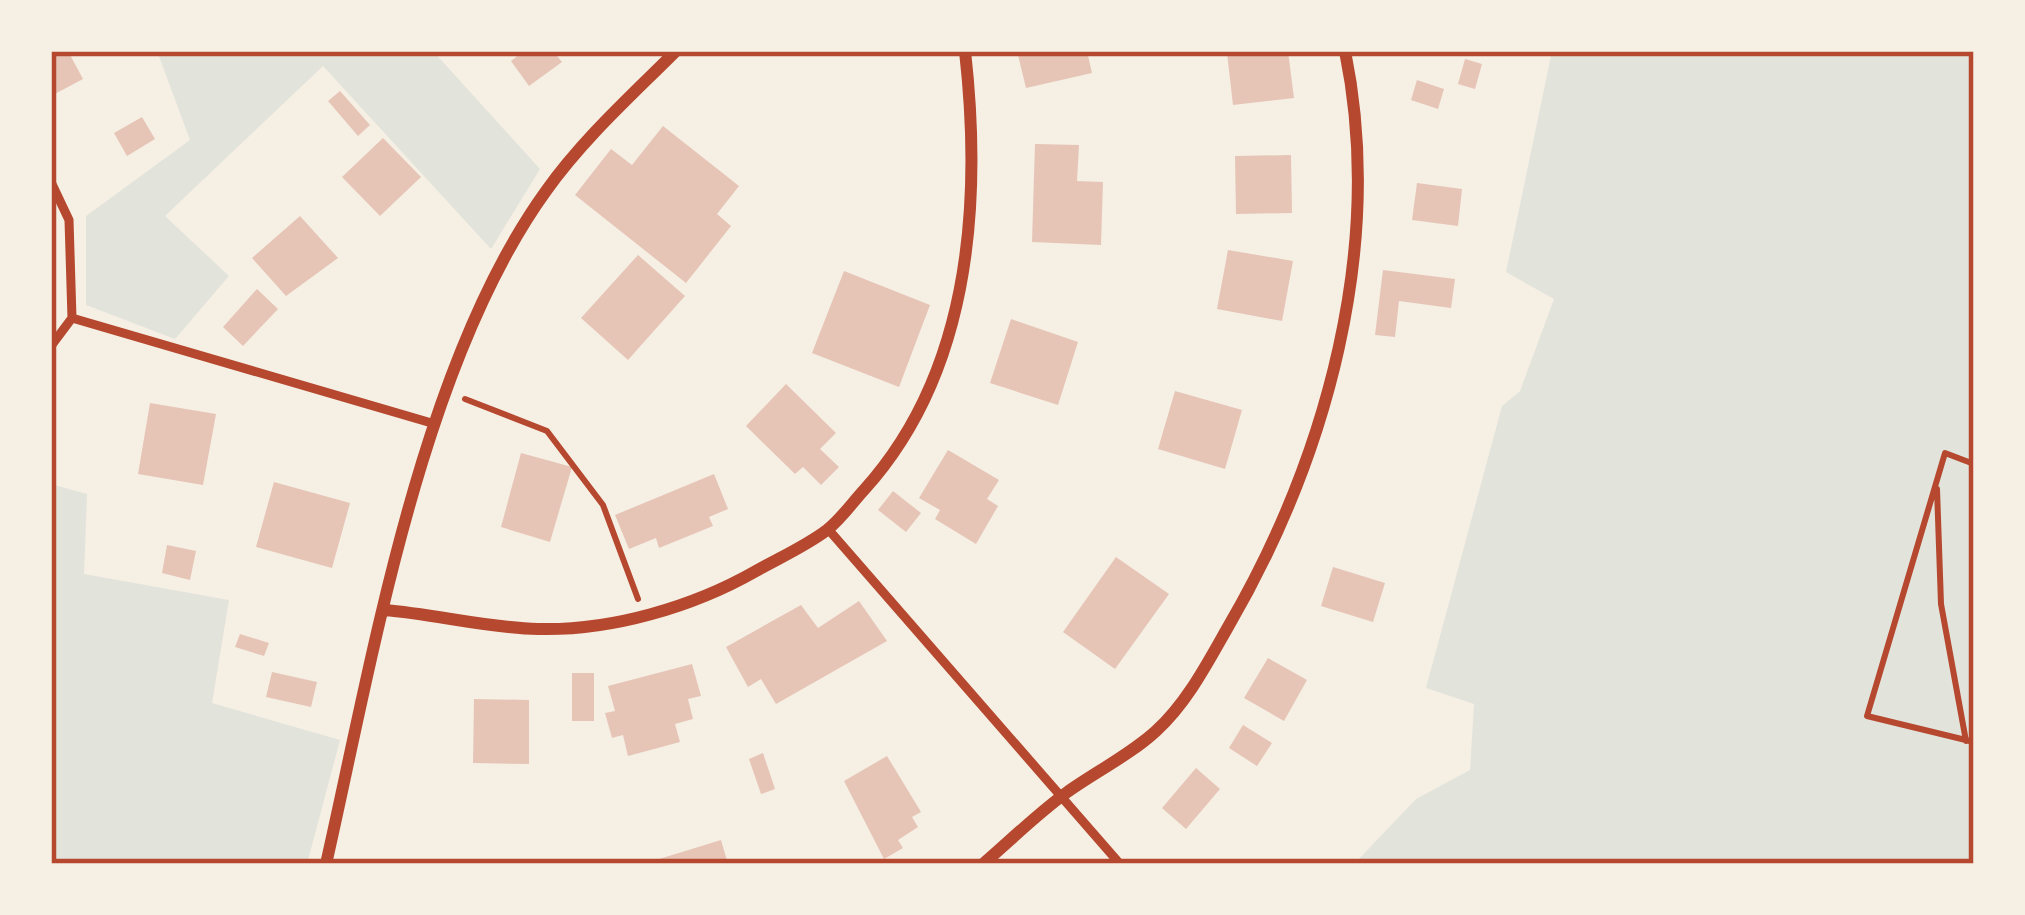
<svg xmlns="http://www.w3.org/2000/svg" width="2025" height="915" font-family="'IBM Plex Sans',sans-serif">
	<rect width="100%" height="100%" fill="#f6efe4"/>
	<path fill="#e2e4dc" d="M157,51h276l107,118 -49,80 -168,-183 -158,150 64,60 -54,63 -89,-34v-89l104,-76z
		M1552,51h422v813h-620l62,-65 54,-29 4,-66 -48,-16 76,-282 18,-15 34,-92 -48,-27z
		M51,484l36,10 -3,80 145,26 -17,103 128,37 -33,124h-256z"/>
	<path fill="#e6c5b7" d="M51,51h17l15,28 -32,17z
		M524,51h29l9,11 -33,24 -18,-25z
		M1017,51h70l5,22 -66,15z
		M1288,51l6,47 -61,7 -6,-52z
		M1465,59l17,5 -7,25 -17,-5z
		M1417,80l27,9 -6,20 -27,-9z
		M340,91l30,34 -12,11 -30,-35z
		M142,117l13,22 -28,17 -13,-23z
		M663,126l76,60 -22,28 14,12 -45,57 -111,-88 36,-46 21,16z
		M383,138l38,39 -41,39 -38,-39z
		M1035,144l44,1 -2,36 26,1 -2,63 -69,-3z
		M1291,155l1,58 -56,1 -1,-58z
		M1417,183l45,6 -4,37 -46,-6z
		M300,216l38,42 -52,38 -34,-38z
		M1228,250l65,11 -11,60 -65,-12z
		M638,255l47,41 -57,64 -47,-42z
		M1383,270l72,9 -4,29 -52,-7 -4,36 -20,-2z
		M844,271l86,34 -31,82 -87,-34z
		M257,289l21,20 -35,37 -20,-19z
		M1011,319l67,23 -20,63 -68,-22z
		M786,384l50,49 -16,16 19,18 -18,18 -18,-18 -8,7 -49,-48z
		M1175,391l67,19 -17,59 -67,-20z
		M150,403l66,11 -13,71 -65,-11z
		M948,450l51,30 -12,19 11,7 -22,38 -41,-25 5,-9 -21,-12z
		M521,453l51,14 -22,75 -49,-15z
		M714,474l14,35 -19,8 4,9 -54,22 -3,-10 -27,11 -14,-34z
		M274,482l76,21 -18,65 -76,-21z
		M893,491l28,22 -15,19 -28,-22z
		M167,545l29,6 -6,29 -28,-7z
		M1116,557l53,37 -54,75 -52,-37z
		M1333,567l52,16 -12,39 -52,-16z
		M859,601l28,40 -111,63 -15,-25 -13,8 -22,-40 75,-42 17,23z
		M240,634l29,9 -5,13 -29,-9z
		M1268,658l39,22 -23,41 -40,-23z
		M692,664l9,32 -13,3 5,20 -18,5 5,18 -52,14 -5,-21 -11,3 -7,-25 10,-2 -7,-25z
		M272,672l45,10 -6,25 -45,-10z
		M572,673h22v48h-22z
		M474,699l55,1v64l-56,-1z
		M1243,725l29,18 -15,23 -28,-18z
		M763,753l12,36 -14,5 -12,-35z
		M887,756l34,56 -9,5 6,10 -20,13 5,8 -19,11 -40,-78z
		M1196,768l24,21 -34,40 -24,-21z
		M721,840l7,24h-81l-1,-1z"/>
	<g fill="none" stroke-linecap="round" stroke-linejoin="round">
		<path stroke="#b5482f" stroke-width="6" d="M465,399l82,32 56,74 35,94
			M1974,464l-29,-11 -78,263 107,26
			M1937,489l4,115 25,137"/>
		<path stroke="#b5482f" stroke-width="9" d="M51,182l18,38 3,98 -21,28
			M72,318l363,106
			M828,529l292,335"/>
		<path stroke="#b5482f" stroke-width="12" d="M384,610c51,4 103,18 154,19 73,2 155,-22 218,-58 23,-13 50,-25 71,-41 14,-11 25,-27 37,-40 107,-118 118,-288 101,-439
			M326,864c47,-207 95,-500 220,-673 37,-52 85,-95 130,-140
			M983,864c28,-24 54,-50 83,-71 29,-21 64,-38 90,-62 31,-28 52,-69 72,-104 99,-170 157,-381 117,-576"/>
	</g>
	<rect width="2025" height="915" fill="none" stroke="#f6efe4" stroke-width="108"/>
	<rect x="54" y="54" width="1917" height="807" fill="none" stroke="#b5482f" stroke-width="4.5"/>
</svg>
